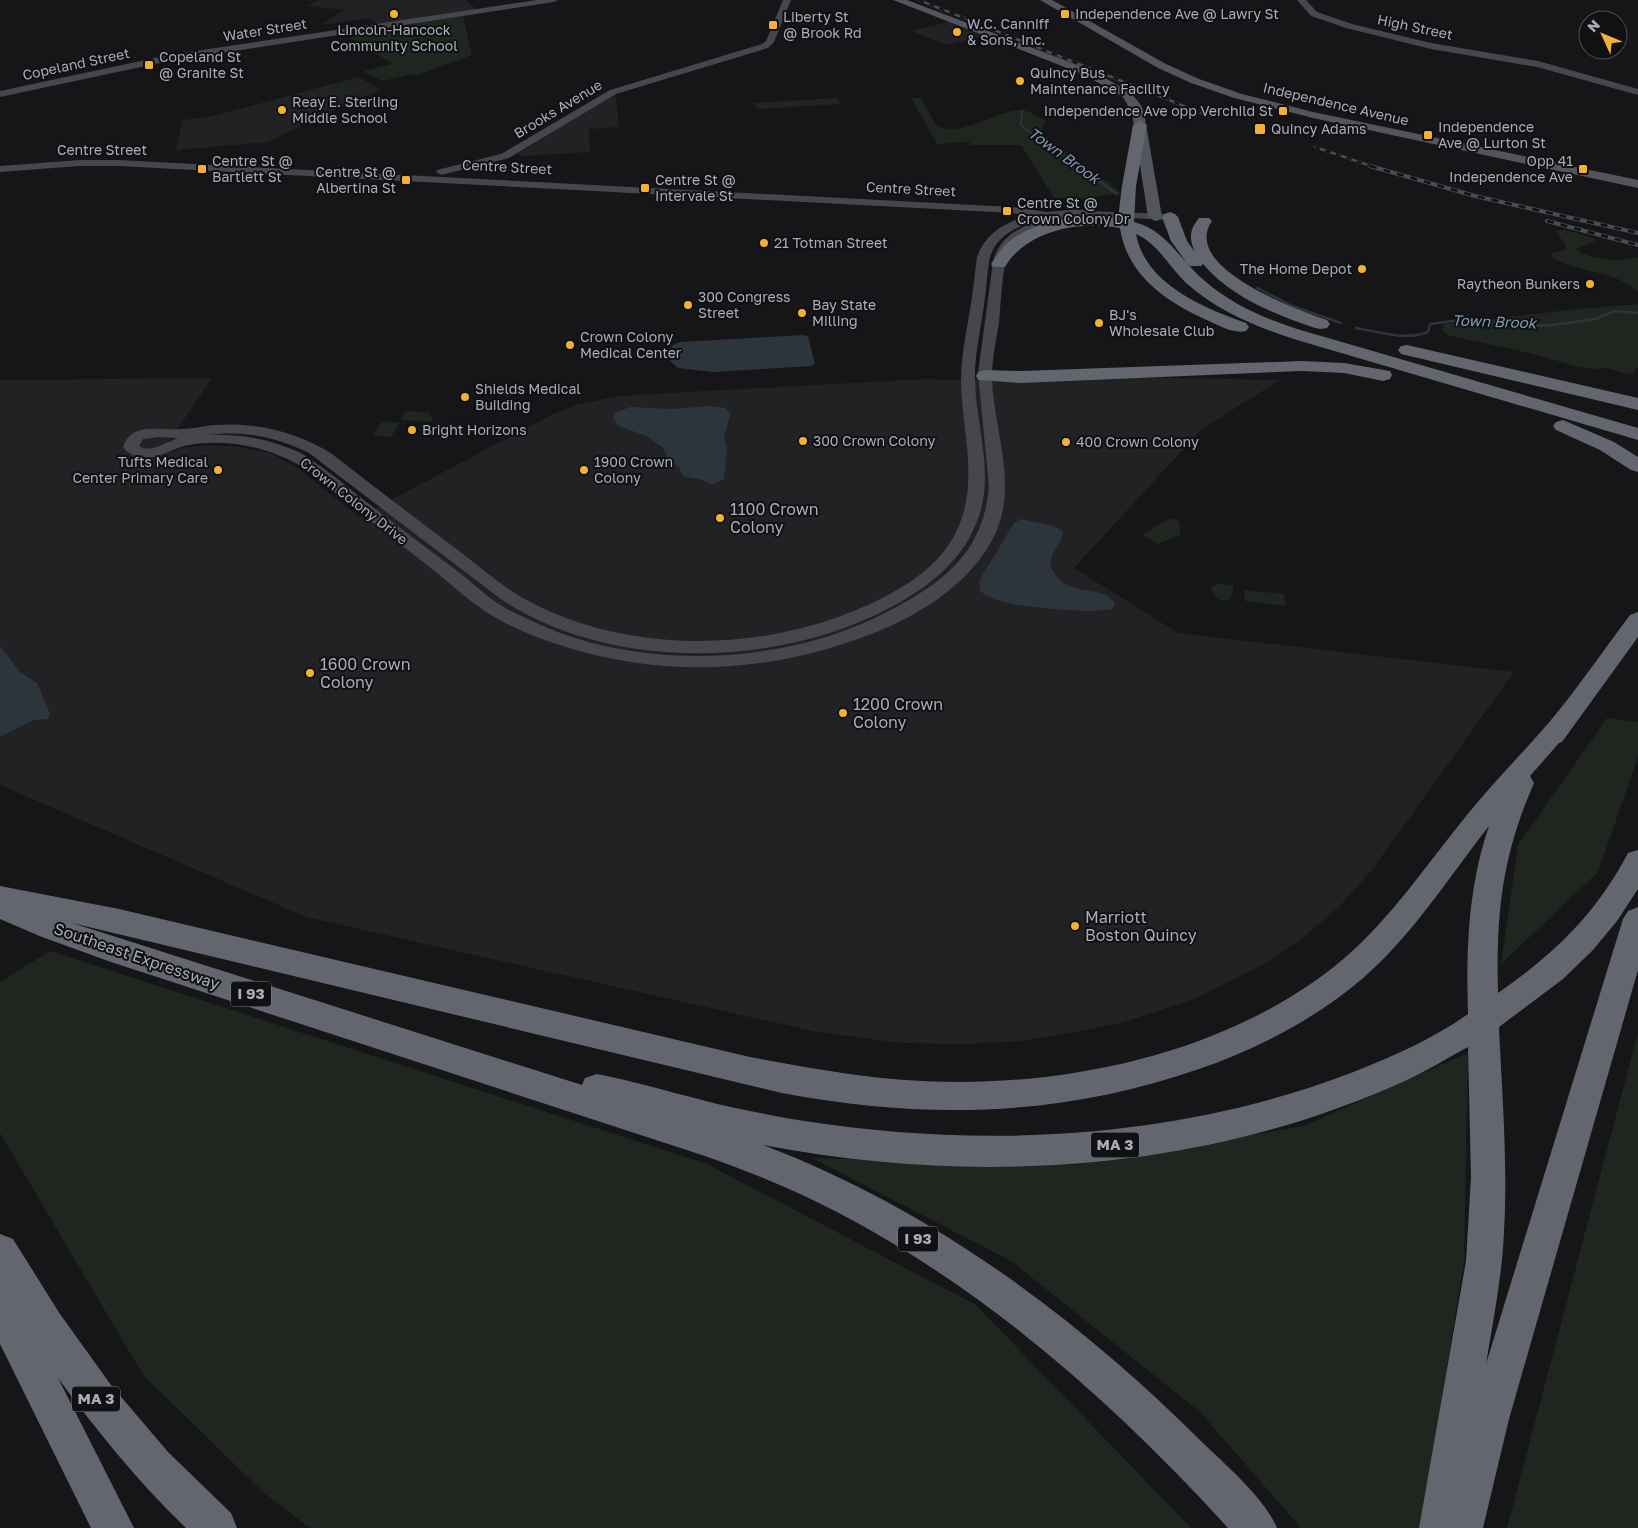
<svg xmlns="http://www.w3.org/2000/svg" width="1638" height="1528" font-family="'Golos Text',sans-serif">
	<rect width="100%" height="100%" fill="#161618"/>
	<path fill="#222225" d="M319,0h147l11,10 -100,15 -7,-7 -50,7 25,-15 -38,-4z
		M948,22l34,14 -35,9 -36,-14z
		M359,77l22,13 -35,14 -78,38 -92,8 7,-30 26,-3z
		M615,93l4,34 -30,2 1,23 -68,4 -5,-2z
		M1114,377l166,3 -78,49 -128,139 104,65 336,39 -142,198 -33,37 -39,33 -37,25 -72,35 -67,22 -42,9 -61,10 -58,3 -61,-1 -85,-11 -511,-115 -306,-132v-405l212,-2 -52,77 22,-7 23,-3 35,2 32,7 27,15 60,48 194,-103 20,-8 44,-10 307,-17 82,2z"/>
	<path fill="#1e261f" d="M463,16l9,39 -57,21 -3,-2 -30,7 -18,-10 29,-7 -43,-26 15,-3 -1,-4z
		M354,83l13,6 -38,11 -13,-6z
		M837,98l3,6 -83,5 -4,-6z
		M911,98h10l15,27c23,14 60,-14 84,-15 9,0 17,7 25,10l-4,13 81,60 -35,5h-33l-33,-53h-50l-9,-11 6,8 -31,2z
		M1557,230h8l28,8 2,2 -3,3 -16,6c11,11 47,13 62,8v35c-7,-6 -16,-12 -26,-15 -13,-5 -56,-12 -61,-22l1,-2 13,-3 2,-3 -10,-14z
		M1638,304v63l-7,8 -24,-7 -15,1 -17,-3 -45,-13 -79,-17 -9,-5 2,-7 24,-2 109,-13z
		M406,411l22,1 5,7 -2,3 -31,-2z
		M382,421l18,2 -9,14 -16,-1 -1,-2z
		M1170,518l9,3 2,14 -24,9 -15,-9z
		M1218,584l15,1v9l-5,6h-8l-7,-6 -2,-7z
		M1244,590l40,4 2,12 -41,-5z
		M1607,718l31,4v35l-40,115 -97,92 17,-119z
		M50,951l657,213 269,141 215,223h-881l-45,-34 -122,-119 -143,-242v-151z
		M1638,1032v496h-131z
		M1468,1053l-4,208 -43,267h-120l-101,-116 -189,-151 -199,-103 263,7 229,-39z"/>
	<path fill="#2c353c" d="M803,335l5,1 7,28 -4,2 -98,6 -35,-4 -8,-7c1,-10 -2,-15 10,-19z
		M708,406l17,2 5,5v3l-6,22 3,10 -3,31 -13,6 -9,-5 -19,-4 -4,-9 -10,-6 -7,-15 -7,-3 -6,-6 -30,-11 -6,-8 2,-5 15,-6 42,2z
		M1021,519l33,7 9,5c1,16 -24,24 -6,46 16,20 48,7 58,27l-3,5c-18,5 -97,-2 -115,-9 -7,-2 -12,-5 -17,-9l-1,-8 3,-7 32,-53z
		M0,646l20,26 18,12 12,30 -2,5 -14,1 -34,17z"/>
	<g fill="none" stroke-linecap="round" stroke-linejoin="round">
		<path stroke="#2c353c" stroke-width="2" d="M1022,111l-1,13 3,4 56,39"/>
		<path stroke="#2c353c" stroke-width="2.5" d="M1079,166l38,28
			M1257,288l35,18 49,17
			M1356,328c23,4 49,13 72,4l2,-8 31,-4 52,2 16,4 24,-1 42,-6 20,-8 23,2"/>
		<path fill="#45474d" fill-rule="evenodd" d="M537,0h21l-4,2 -385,59 -169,36v-6l169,-36z
			M783,0h8l-17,42 -6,6 -152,46 -107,64 -68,17 -5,-3 1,-2 64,-16 109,-64 152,-46 4,-3z
			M1297,0h9l11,12 35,12 79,19 107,18 100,28v6l-101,-28 -106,-18 -85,-21 -35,-12z
			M80,160h38l894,47 35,5 33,-3 5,2 85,3 6,3 -6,3c-44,-2 -136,-10 -163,33 -5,23 -6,46 -8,70 -3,18 -7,35 -7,54 1,51 26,105 4,155 -24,54 -84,88 -138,107 -95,34 -196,38 -292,8 -26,-8 -52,-18 -75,-32 -21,-13 -40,-31 -59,-46 -43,-34 -86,-67 -128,-101 -35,-21 -76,-30 -116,-23 -15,3 -29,14 -45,13 -8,-1 -15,-4 -20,-11 9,-26 36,-16 57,-18 12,0 23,-3 34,-4 42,-3 83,7 118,29 44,34 87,67 131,100 23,18 46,38 73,51 93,46 209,46 305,11 43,-16 98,-43 117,-88 21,-48 4,-97 3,-147 0,-29 7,-56 11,-84 2,-13 3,-26 5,-40 8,-23 28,-35 51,-41l-16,-3 -894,-47h-38l-80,6v-6zM1047,219c-24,6 -48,16 -54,43l-15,111 11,113c-5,66 -45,96 -100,125 -104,55 -251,61 -357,10 -10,-5 -21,-9 -30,-15 -15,-9 -28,-22 -42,-33 -32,-24 -64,-48 -96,-73 -20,-16 -41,-33 -63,-47 -30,-14 -62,-20 -95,-18 36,-5 71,2 103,18l193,147c109,72 278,68 391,6 38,-20 72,-48 86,-90 15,-44 -3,-91 -4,-135 -1,-28 7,-56 10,-84 2,-13 2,-26 5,-40 7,-24 33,-34 57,-38zM158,437l20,1c-11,4 -29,16 -39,8l4,-7z"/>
		<path fill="#53555c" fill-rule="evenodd" d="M893,0h14l186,71 38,22 10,12 3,8 18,104 -2,3 -5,1 -7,-4 -16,-104 -9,-16 -38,-22z
			M1040,0h12l114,64 33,15 43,15 71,18 325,68v8l-325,-70 -79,-20 -43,-15 -33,-15z"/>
		<path fill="#63666e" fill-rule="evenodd" d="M1140,121l7,4 -11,61 -2,36c33,8 47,40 72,60 27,23 58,36 91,47l341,99v12l-341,-100c-41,-13 -80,-29 -112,-58 -17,-17 -27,-38 -49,-48 9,50 68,74 110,89l3,4 -3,4c-12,3 -26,-5 -37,-10 -41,-18 -82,-45 -89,-93 -34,-7 -78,0 -103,24 -5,4 -9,10 -12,15h-12l-2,-3c4,-6 9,-13 14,-19 27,-25 78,-34 113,-26l4,-33 11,-61z
			M1170,212l5,2 3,3 9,24 8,11c-6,-13 -6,-22 4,-34h10l3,3c-32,46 85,89 115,99l3,4 -3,4 -6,1 -6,-1c-41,-14 -84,-31 -112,-64l-2,2h-12l-18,-25 -9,-24 3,-3z
			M1407,345l231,53v12l-237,-56 -3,-4 3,-4z
			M1302,361l42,2 46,8 2,4 -2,4 -7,2 -39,-8 -42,-2 -281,12 -43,-3 -2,-4 2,-4 7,-2 36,1z
			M1563,420l51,22 24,15v15l-7,-2 -31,-20 -44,-20 -3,-4 3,-4z
			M1638,612v25l-76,105 -3,1 -29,33 4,7c-32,73 -38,130 -36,210 56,-39 98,-79 130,-140l10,-3v39l-21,32 -25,30 -29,28 -64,48c3,68 9,137 5,205 -2,45 -11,89 -18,132l137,-445 5,-8 10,-4v63l-129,449 -26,109h-64l47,-267 5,-84 -3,-130c-21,11 -41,24 -63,34 -201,91 -427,105 -642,64 168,64 314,172 440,298 24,23 62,56 74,85h-49c-113,-124 -241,-238 -391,-316 -44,-23 -89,-41 -135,-57l-591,-193 -69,-25 -42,-18v-33l119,23 631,148c52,10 102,19 155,23 147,11 320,-23 436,-119 50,-42 85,-96 126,-146 28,-35 61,-67 89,-101 26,-32 49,-66 74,-99zM1489,826c-21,61 -23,124 -21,188 -35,25 -77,43 -117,59 -173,66 -366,76 -547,48 -34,-6 -68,-12 -102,-21 -35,-9 -69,-19 -105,-26l-12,4 -3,7 -510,-162 710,170c143,27 279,24 417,-24 58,-20 116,-50 163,-90 51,-44 86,-101 127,-153z
			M0,1234l13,5 47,75 51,71 57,67 63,61 6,15h-51c-48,-46 -89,-97 -128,-150l76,150h-43l-91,-184z"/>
		<g stroke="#4a4c52" stroke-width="2.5">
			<path id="rail-far1" d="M919,0l290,116
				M1315,147l59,20"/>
		</g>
		<g stroke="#4a4c52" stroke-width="4">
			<path id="rail" d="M1370,166l105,30 163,37
				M1547,221l91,24"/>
		</g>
		<use href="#rail-far1" stroke="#111113" stroke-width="2" stroke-dasharray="5.5" stroke-linecap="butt"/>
		<use href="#rail" stroke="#111113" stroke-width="2.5" stroke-dasharray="7" stroke-linecap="butt"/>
	</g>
	<g fill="#f2b134" stroke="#111113" stroke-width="2">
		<circle cx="394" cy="14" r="5"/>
		<rect x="1060" y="9" width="10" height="10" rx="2.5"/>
		<rect x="768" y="20" width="10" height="10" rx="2.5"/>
		<circle cx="957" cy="32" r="5"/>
		<rect x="144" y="60" width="10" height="10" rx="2.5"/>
		<circle cx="1020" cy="81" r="5"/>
		<circle cx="282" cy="110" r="5"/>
		<rect x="1278" y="106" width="10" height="10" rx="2.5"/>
		<rect x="1254" y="123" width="12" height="12" rx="2.5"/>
		<rect x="1423" y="130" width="10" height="10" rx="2.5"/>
		<rect x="197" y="164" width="10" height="10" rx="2.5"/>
		<rect x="1578" y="164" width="10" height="10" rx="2.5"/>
		<rect x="401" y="175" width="10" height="10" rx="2.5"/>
		<rect x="640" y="183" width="10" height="10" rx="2.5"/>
		<rect x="1002" y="206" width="10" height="10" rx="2.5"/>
		<circle cx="764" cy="243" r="5"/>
		<circle cx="1362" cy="269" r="5"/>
		<circle cx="1590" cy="284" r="5"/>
		<circle cx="688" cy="305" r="5"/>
		<circle cx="802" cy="313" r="5"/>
		<circle cx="1099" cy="323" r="5"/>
		<circle cx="570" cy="345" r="5"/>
		<circle cx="465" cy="397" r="5"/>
		<circle cx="412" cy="430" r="5"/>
		<circle cx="803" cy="441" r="5"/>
		<circle cx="1066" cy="442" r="5"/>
		<circle cx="218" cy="470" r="5"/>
		<circle cx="584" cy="470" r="5"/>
		<circle cx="720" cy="518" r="5"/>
		<circle cx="310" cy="673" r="5"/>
		<circle cx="843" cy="713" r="5"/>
		<circle cx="1075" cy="926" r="5"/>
	</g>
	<g text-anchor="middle" stroke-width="4" stroke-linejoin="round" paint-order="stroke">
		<g font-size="14" fill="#a8adb8" stroke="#111113" text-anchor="start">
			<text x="1075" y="19">Independence Ave @ Lawry St</text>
			<text x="783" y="22">Liberty St<tspan x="783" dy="16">@ Brook Rd</tspan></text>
			<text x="967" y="29">W.C. Canniff<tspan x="967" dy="16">&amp; Sons, Inc.</tspan></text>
			<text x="394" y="35" text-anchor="middle">Lincoln-Hancock<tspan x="394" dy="16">Community School</tspan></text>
			<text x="159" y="62">Copeland St<tspan x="159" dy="16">@ Granite St</tspan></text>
			<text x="1030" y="78">Quincy Bus<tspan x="1030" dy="16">Maintenance Facility</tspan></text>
			<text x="292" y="107">Reay E. Sterling<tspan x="292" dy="16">Middle School</tspan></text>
			<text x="1273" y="116" text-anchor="end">Independence Ave opp Verchild St</text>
			<text x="1438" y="132">Independence<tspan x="1438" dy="16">Ave @ Lurton St</tspan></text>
			<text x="1271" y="134">Quincy Adams</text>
			<text x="212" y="166">Centre St @<tspan x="212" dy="16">Bartlett St</tspan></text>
			<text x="1573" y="166" text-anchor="end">Opp 41<tspan x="1573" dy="16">Independence Ave</tspan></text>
			<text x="396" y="177" text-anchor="end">Centre St @<tspan x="396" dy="16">Albertina St</tspan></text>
			<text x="655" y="185">Centre St @<tspan x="655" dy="16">Intervale St</tspan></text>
			<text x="1017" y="208">Centre St @<tspan x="1017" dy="16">Crown Colony Dr</tspan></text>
			<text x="774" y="248">21 Totman Street</text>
			<text x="1352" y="274" text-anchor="end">The Home Depot</text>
			<text x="1580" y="289" text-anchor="end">Raytheon Bunkers</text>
			<text x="698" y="302">300 Congress<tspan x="698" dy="16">Street</tspan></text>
			<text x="812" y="310">Bay State<tspan x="812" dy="16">Milling</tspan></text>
			<text x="1109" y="320">BJ's<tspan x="1109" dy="16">Wholesale Club</tspan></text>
			<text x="580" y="342">Crown Colony<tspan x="580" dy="16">Medical Center</tspan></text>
			<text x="475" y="394">Shields Medical<tspan x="475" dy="16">Building</tspan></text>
			<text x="422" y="435">Bright Horizons</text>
			<text x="813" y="446">300 Crown Colony</text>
			<text x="1076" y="447">400 Crown Colony</text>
			<text x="208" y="467" text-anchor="end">Tufts Medical<tspan x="208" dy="16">Center Primary Care</tspan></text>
			<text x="594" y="467">1900 Crown<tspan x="594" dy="16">Colony</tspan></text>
		</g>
		<g font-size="14" fill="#a8adb8" stroke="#111113">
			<text transform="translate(1415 27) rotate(12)" y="5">High Street</text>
			<text transform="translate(265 30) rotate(-9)" y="5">Water Street</text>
			<text transform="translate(76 64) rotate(-12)" y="5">Copeland Street</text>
			<text transform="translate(1336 104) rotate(13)" y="5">Independence Avenue</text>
			<text transform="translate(558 109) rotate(-31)" y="5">Brooks Avenue</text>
			<text x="102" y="155">Centre Street</text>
			<text transform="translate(507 167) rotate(3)" y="5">Centre Street</text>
			<text transform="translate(911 189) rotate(3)" y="5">Centre Street</text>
			<text transform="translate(354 501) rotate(38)" y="5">Crown Colony Drive</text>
		</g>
		<g font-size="15" font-style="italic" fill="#7f9bb3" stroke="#111113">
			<text transform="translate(1064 156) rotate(36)" y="5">Town Brook</text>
			<text transform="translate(1494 322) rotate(2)" y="5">Town Brook</text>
		</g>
		<g fill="#111113" stroke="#7b7e86" stroke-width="1">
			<rect x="231" y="981.5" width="40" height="25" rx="4"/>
			<rect x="1091" y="1132.5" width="48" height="25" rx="4"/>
			<rect x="898" y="1226.5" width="40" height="25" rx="4"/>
			<rect x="72" y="1386.5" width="48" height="25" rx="4"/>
		</g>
		<g font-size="15" font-weight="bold" fill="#a8adb8">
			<text x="251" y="999">I 93</text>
			<text x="1115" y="1150">MA 3</text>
			<text x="918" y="1244">I 93</text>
			<text x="96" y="1404">MA 3</text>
		</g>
		<g font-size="16" fill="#a8adb8" stroke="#111113" text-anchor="start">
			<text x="730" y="515">1100 Crown<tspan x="730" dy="18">Colony</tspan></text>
			<text x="320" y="670">1600 Crown<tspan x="320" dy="18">Colony</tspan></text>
			<text x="853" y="710">1200 Crown<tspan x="853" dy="18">Colony</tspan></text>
			<text x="1085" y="923">Marriott<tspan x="1085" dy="18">Boston Quincy</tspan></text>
		</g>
		<g font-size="16" fill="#a8adb8" stroke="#111113">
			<text transform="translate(137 956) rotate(19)" y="6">Southeast Expressway</text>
		</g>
	</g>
	<g transform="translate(1603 35) rotate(314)"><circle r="24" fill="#111113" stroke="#4d4f55"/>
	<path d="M0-4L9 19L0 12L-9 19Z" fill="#f2b134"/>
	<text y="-8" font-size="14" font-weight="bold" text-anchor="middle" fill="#a8adb8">N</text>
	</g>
</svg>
